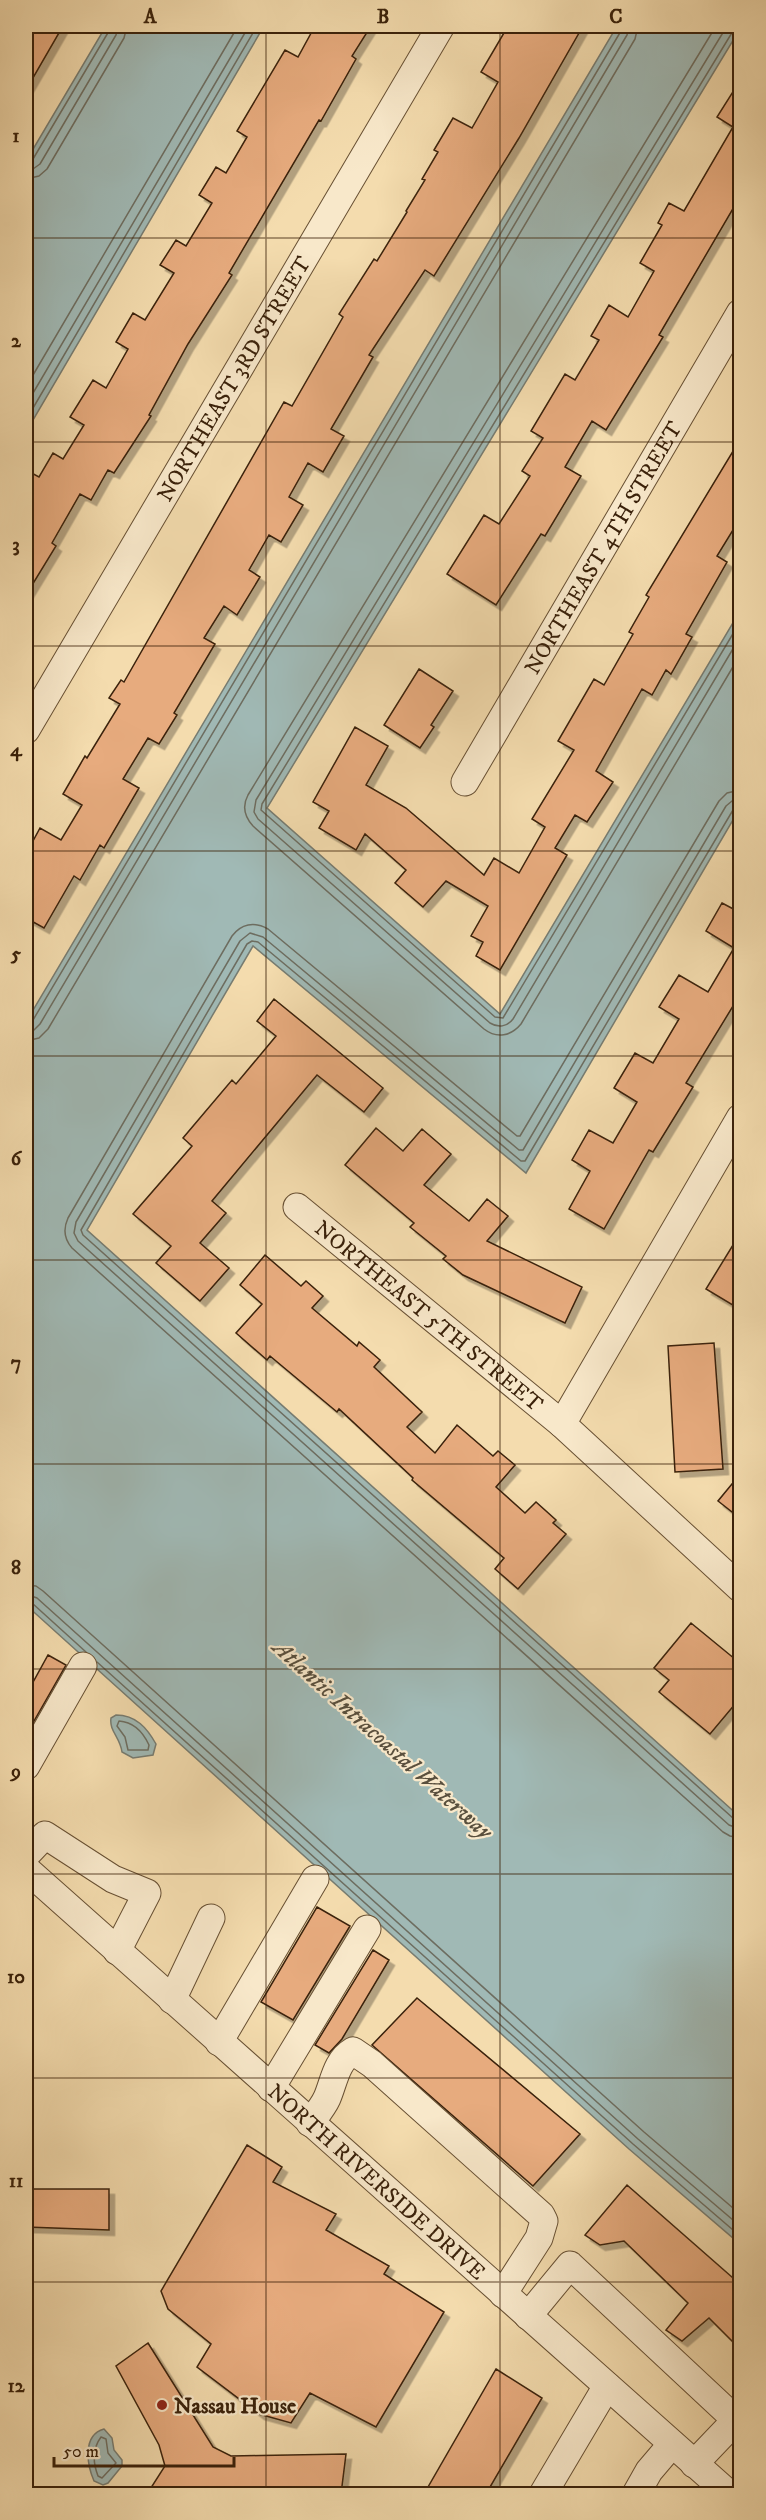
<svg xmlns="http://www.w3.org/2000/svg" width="766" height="2520" font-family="'IM FELL DW Pica',serif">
	<defs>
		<filter id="shadow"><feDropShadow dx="5.5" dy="5.5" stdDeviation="0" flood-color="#0004"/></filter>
	</defs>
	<rect width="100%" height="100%" fill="#f4dcae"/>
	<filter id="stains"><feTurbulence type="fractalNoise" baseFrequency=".00333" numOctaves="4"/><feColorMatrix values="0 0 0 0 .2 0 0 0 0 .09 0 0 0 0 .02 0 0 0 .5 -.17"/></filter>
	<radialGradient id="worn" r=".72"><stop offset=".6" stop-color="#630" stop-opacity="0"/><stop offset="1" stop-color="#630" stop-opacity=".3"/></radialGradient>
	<path fill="#a0b9b5" stroke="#777c71" stroke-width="1.5" d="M106,26h158l-238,406v-271z
		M617,26h123v3l-473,779 233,206 240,-403v197l-214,365 -273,-227 -166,284 653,587v427l-111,-95 -603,-544v-583z
		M116,1715c20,0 31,13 40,29l-3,11 -20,3 -11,-6c-2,-15 -13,-21 -11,-34z
		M104,2429l8,9 2,12 8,10v6l-14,17 -5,2 -9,-4c-7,-16 -12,-46 10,-52z"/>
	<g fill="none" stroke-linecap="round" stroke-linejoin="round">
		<path stroke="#6d6d60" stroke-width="1.5" d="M716,26l-468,769c-6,11 -4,21 5,31l231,203c13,10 27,7 37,-5l219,-369
			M727,26l-471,774 -2,12 4,7 232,204c8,5 17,4 23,-4l227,-382
			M740,27l-7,4 -471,773 -1,6 234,207 8,1 237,-396
			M26,163l7,-4 76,-128 1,-5
			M26,170l7,-1 7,-5 76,-129 2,-9
			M26,179l13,-3 8,-7 77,-131 3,-12
			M26,387l212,-361
			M26,405l223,-379
			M26,420l231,-394
			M740,790l-13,3 -8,8 -199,335h-3l-249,-207c-14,-8 -27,-5 -36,7l-164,282c-5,11 -4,21 4,30l651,584 7,4 10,2
			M740,799l-8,2 -6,5 -203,344h-4l-256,-213 -13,-4 -10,8 -164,281 -2,11 4,8 651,584 11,4
			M740,806l-7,4 -208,351h-4l-263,-219 -6,-1 -5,3 -166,286 2,5 651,584 6,2
			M26,1024l7,-4 588,-989 1,-5
			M26,1032l8,-2 6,-6 587,-989 2,-9
			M26,1041l13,-3 9,-9 587,-990 3,-13
			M26,1585l10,1 7,5 601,541 96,82
			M26,1594l11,4 601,541 102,87
			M26,1601l6,2 54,49
			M97,1662l536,482 107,92
			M119,1721c15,1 24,11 30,24l-1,5h-20l-3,-13 -8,-11z
			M101,2437l5,2 2,14 8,10 -14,15 -4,-2c-5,-13 -6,-27 3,-39z"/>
	</g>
	<path fill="#e7ab7e" stroke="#3a210a" stroke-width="1.5" filter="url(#shadow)" d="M26,26h37l-37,64z
		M315,26h56l-19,30 4,3 -35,62 -2,-1 -90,153 3,2 -44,69 -39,71 2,1 -37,57 -6,-3 -17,30 -11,-6 -28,49 4,3 -30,49v-125l13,7 14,-24 10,6 21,-34 -14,-8 23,-37 13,8 22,-39 -12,-7 17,-29 12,7 29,-47 -14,-8 16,-25 10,6 26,-43 -13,-8 17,-28 10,6 21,-36 -10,-6 48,-81 13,7z
		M508,26h75l-64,112 -85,138 -9,-6 -56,85 4,2 -42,72 13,7 -21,36 -15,-9 -19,34 14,8 -22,37 -12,-7 -20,35 11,7 -23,38 -13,-9 -20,32 11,6 -41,69 3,2 -18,29 -11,-6 -25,41 16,9 -35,60 -4,-3 -20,35 -6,-4 -30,52 -18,-10v-64l14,-26 21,12 21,-35 -19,-11 22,-38 2,2 33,-54 -11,-6 12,-18 3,2 160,-280 8,4 51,-89 -4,-3 35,-55 3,2 30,-49 -1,-1 19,-31 -3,-1 16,-27 -4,-2 19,-32 19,10 26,-46 -17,-10z
		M741,79v116l-82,140 4,2 -57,93 -14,-9 -27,46 16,9 -36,60 -4,-2 -45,71 -49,-31 37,-59 15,9 31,-48 -8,-5 21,-33 -12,-7 34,-57 10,6 24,-40 -8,-4 18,-31 19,12 26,-46 -14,-8 22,-38 -4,-2 11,-20 15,8 49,-84 -16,-10z
		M741,438v79l-24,39 10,6 -41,72 6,3 -21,37 -5,-4 -14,25 -10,-6 -46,82 17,11 -26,40 -12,-7 -20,33 12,7 -67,115 -24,-14 7,-14 -12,-6 17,-30 -42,-25 -23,26 -28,-24 11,-13 -41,-36 -9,16 -37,-22 10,-17 -16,-9 42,-75 33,19 -22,39 40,23 78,67 10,-17 25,15 26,-46 -13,-8 42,-69 -16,-9 36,-62 10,6 29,-51 -4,-2 20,-35 -3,-2z
		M419,669l34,22 -22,34 3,2 -14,21 -36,-23z
		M722,903l19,10v80l-55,90 7,4 -40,65 -4,-2 -45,79 -35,-20 21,-38 -18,-11 17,-30 24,13 24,-41 -23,-14 21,-35 18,10 26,-44 -20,-12 20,-32 29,17 26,-44 -28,-17z
		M274,999l109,89 -19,24 -47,-37 -105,126 14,12 -26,30 29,25 -29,33 -44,-38 15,-17 -38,-32 59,-68 -9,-8 49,-58 4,4 40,-48 -19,-15z
		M376,1128l27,23 19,-22 29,25 -27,31 45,36 18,-22 21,17 -21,25 95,46 -17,36 -102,-48 -20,-16 3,-3 -36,-29 4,-4 -69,-58z
		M741,1232v78l-35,-21z
		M265,1255l36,31 5,-5 17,15 -11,12 45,38 2,-4 21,18 -6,7 48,45 -15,15 28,26 22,-28 36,31 5,-5 17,14 -19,22 29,26 11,-11 20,18 -3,3 13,11 -48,55 -23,-20 9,-11 -92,-78 1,-2 -74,-69 -2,3 -67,-56 -3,4 -31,-27 26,-29 -22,-19z
		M714,1343l9,126 -48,3 -7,-126z
		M741,1473v46l-23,-18z
		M691,1623l50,41v33l-31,37 -51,-42 10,-12 -15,-12z
		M48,1655l18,10 -40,70v-40z
		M317,1907l33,19 -57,94 -32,-18z
		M373,1950l16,10 -47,79 -13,14 -14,-8z
		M417,1998l163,136 -47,52 -161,-141z
		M247,2145l35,22 -9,15 63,32 -10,16 63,36 -5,8 60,38 -68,115 -66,-34 -19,30 -32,-9 -62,-47 14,-23 -43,-35 -7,-18z
		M627,2185l114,100v65l-32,-32 -27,23 -16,-11 22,-27 -64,-62 -24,4 -15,-10z
		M26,2189h83v41l-83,-3z
		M148,2343l65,104 18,9 115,-2 -5,40h-194l18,-28 -6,-21 -43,-79z
		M496,2369l46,29 -56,96h-62z"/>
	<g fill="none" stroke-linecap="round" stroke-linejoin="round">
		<g stroke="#685033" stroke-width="29">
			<g id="minor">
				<path id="s1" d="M26,730l415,-704"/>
				<path id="s2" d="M465,782l275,-469"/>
				<path id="s3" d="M297,1207l265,217 178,164"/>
				<path d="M562,1424l178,-306"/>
				<path d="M26,1766l57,-100"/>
				<path d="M26,1855l19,-20 68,44 34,14 -30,58"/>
				<path id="s4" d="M26,1869l703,625"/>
				<path d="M172,2000l39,-82"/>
				<path d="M219,2042l96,-163"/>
				<path d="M271,2088l96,-159"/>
				<path d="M310,2123c6,-8 13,-16 17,-25 7,-16 9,-37 26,-47l19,13 169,151 3,6 -5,17 -36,56"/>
				<path d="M528,2316l42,-51 166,155 -42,44"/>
				<path d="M543,2494l64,-108"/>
				<path d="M636,2494l13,-23 23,-27"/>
			</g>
		</g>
		<use href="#minor" stroke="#f8e8ca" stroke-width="27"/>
	</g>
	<path fill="none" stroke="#3a210a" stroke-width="1.5" stroke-opacity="0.55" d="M266,26v2468M500,26v2468M26,238h714M26,442h714M26,646h714M26,851h714M26,1056h714M26,1260h714M26,1464h714M26,1669h714M26,1874h714M26,2078h714M26,2282h714"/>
	<circle fill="#8f2418" stroke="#f8e8ca" stroke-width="2" cx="162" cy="2405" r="6"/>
	<g text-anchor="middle" stroke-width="4.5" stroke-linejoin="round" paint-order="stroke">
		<g font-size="22" fill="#3a210a" stroke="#f8e8ca">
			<text dy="8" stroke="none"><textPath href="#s1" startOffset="408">NORTHEAST 3RD STREET</textPath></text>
			<text dy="8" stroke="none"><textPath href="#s2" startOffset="272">NORTHEAST 4TH STREET</textPath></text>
			<text dy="8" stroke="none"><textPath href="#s3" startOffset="171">NORTHEAST 5TH STREET</textPath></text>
			<text dy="8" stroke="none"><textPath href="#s4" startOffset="470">NORTH RIVERSIDE DRIVE</textPath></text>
		</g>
		<g font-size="22" font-weight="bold" fill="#3a210a" stroke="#f8e8ca" text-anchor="start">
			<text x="174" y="2413">Nassau House</text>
		</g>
		<g font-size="24" font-style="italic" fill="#594f3d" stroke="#f8e8ca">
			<text transform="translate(383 1739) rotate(42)" y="8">Atlantic Intracoastal Waterway</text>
		</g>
	</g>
	<rect width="766" height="2520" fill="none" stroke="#f4dcae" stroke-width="66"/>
	<path d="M54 2457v9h180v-9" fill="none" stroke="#3a210a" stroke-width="3"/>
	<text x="63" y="2457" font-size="18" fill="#3a210a" stroke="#f8e8ca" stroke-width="4.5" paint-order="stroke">50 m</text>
	<rect x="33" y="33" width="700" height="2454" fill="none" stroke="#3a210a" stroke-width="2"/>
	<g font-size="20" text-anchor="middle" font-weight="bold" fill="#3a210a">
		<text x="150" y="23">A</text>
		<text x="383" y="23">B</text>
		<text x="616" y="23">C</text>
		<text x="16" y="142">1</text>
		<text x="16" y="347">2</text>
		<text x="16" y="551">3</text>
		<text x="16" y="756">4</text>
		<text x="16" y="960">5</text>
		<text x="16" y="1165">6</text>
		<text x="16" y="1369">7</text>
		<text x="16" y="1574">8</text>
		<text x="16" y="1778">9</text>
		<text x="16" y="1983">10</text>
		<text x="16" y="2187">11</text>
		<text x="16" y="2392">12</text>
	</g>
	<rect width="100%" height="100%" filter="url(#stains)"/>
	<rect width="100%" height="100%" fill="url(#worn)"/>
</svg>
